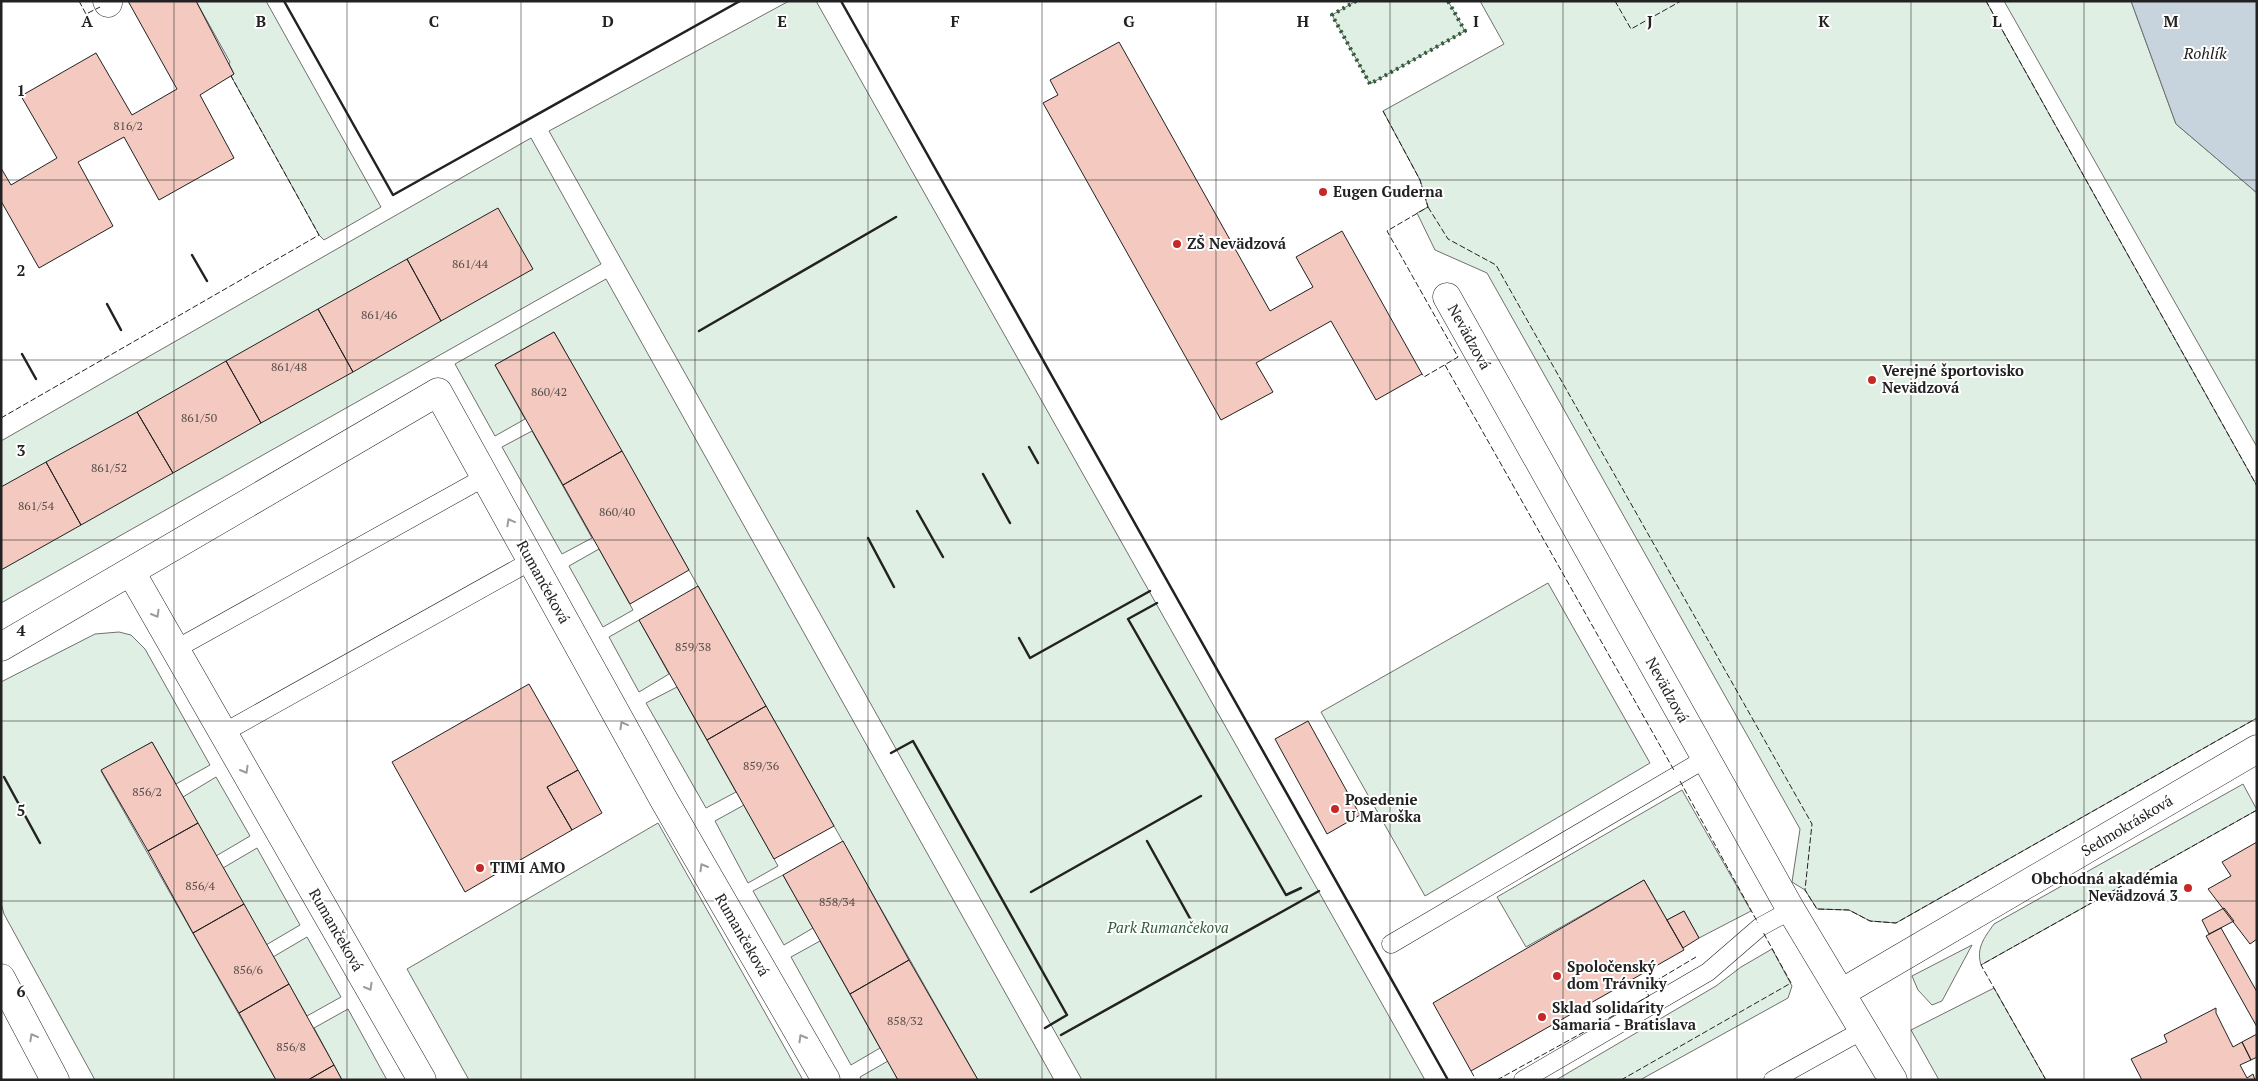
<svg xmlns="http://www.w3.org/2000/svg" width="2258" height="1081" font-family="'PT Serif',serif">
	<rect width="100%" height="100%" fill="#fff"/>
	<path fill="#e0efe3" stroke="#6f6f6f" d="M196,1h70l115,206 -57,33 -5,-5 -88,-159 3,-2 -5,-10 1,-2z
		M789,1h27l609,1079h-343l-533,-949z
		M1356,1h92l17,30 -95,53 -38,-69z
		M1480,1h506l271,485v232l-361,205 -26,-2 -21,-11 -32,-1 -12,-19 -13,-8 8,-53 -313,-556 -52,-23 -18,-37 11,-6 -8,-27 -37,-69 121,-67z
		M2004,1h127l45,123 81,69v254z
		M531,138l70,126 -600,339v-162z
		M606,279l448,801h-76l-424,-748 -59,33 30,54 -30,17 -40,-72z
		M532,431l60,107 -30,16 -60,-107z
		M599,549l34,61 -30,17 -34,-61z
		M1548,583l102,180 -225,133 -104,-184z
		M639,620l30,54 -30,18 -30,-55z
		M119,632l12,3 14,14 65,116 -34,19 -24,-42 -51,29 175,309h-181l-91,-166 -3,-11v-221l94,-48z
		M677,687l59,105 -30,16 -60,-105z
		M216,777l34,59 -34,20 -33,-59z
		M2243,784l14,26 -276,155c-5,-17 3,-27 13,-41z
		M1682,790l69,121 -52,27 -15,-27 -17,9 -23,-40 -118,67 -29,-50z
		M744,805l34,61 -30,17 -33,-62z
		M658,823l145,257h-334l-62,-111z
		M257,848l43,77 -34,20 -43,-77z
		M783,875l30,53 -29,17 -31,-54z
		M307,937l34,60 -34,19 -34,-59z
		M820,941l60,107 -29,17 -60,-108z
		M1972,945l-30,56 -10,4 -14,-15 -6,-14z
		M1772,949l20,37 -4,12 -148,82h-84l160,-94 25,-19z
		M1994,988l52,92h-107l-28,-50z
		M348,1009l39,71h-45l-28,-52z
		M888,1061l10,19h-37l-1,-3z"/>
	<path fill="#c7d3dd" stroke="#6f6f6f" d="M2131,1h126v192l-81,-69z"/>
	<path fill="#f3c9c0" stroke="#222" d="M128,1h68l38,73 -34,21 34,63 -75,42 -35,-63 -46,25 35,64 -74,42 -38,-67v-33l10,17 46,-27 -36,-62 75,-43 36,62 45,-26z
		M1119,42l151,269 43,-24 -17,-30 46,-26 80,143 -46,26 -45,-79 -75,42 17,29 -52,28 -178,-317 15,-8 -8,-15z
		M498,208l35,61 -92,52 -34,-62z
		M407,259l34,62 -88,51 -35,-63z
		M318,309l35,63 -92,51 -35,-62z
		M554,332l68,119 -59,34 -68,-120z
		M226,361l35,62 -88,50 -36,-61z
		M137,412l36,61 -92,52 -35,-63z
		M622,451l67,119 -59,34 -67,-119z
		M46,462l35,63 -80,45v-83z
		M698,586l68,120 -59,34 -68,-120z
		M529,684l49,86 -31,17 25,43 -107,62 -73,-130z
		M766,706l68,120 -60,33 -67,-119z
		M1308,721l52,94 -33,19 -52,-95z
		M152,742l46,81 -50,28 -47,-81z
		M578,770l24,43 -30,17 -25,-43z
		M198,823l46,81 -51,29 -45,-82z
		M843,841l66,119 -59,34 -67,-119z
		M2257,842v97l-7,5 -42,-55 23,-13 -9,-14z
		M1644,880l40,70 -213,121 -38,-68z
		M244,904l45,80 -50,29 -46,-80z
		M2224,908l10,13 -25,13 -7,-14z
		M1684,911l15,27 -16,10 -16,-28z
		M2221,928l36,64v35l-51,-91z
		M909,960l69,120h-80l-14,-25 -34,-61z
		M289,984l45,81 -26,15h-32l-37,-67z
		M2216,1008v5l17,34 9,-5 9,18 -11,5 7,13 6,-4 2,6h-113l-11,-21 36,-17 -3,-7z
		M2257,1034v23l-6,3 -9,-18z
		M334,1065l8,15h-34z"/>
	<g fill="none" stroke-linecap="round" stroke-linejoin="round">
		<g stroke="#222" stroke-width="19">
			<path id="lane" d="M176,649l309,-172
				M223,733l308,-172
				M1391,944l314,-185
				M1523,1080l185,-108 52,-45 31,-17
				M1773,1080l90,-50"/>
		</g>
		<g stroke="#222" stroke-width="29">
			<path id="street" d="M107,1l1,2
				M1447,297l344,613 102,170
				M131,572l291,508
				M1,647l437,-255 226,408 162,280
				M1841,993l416,-244"/>
		</g>
		<g stroke="#222" stroke-width="29">
			<path id="primary" d="M1,978l54,102"/>
		</g>
		<use href="#lane" stroke="#fff" stroke-width="18"/>
		<use href="#street" stroke="#fff" stroke-width="28"/>
		<use href="#primary" stroke="#fff" stroke-width="28"/>
		<path stroke="#2f5e38" stroke-width="4" stroke-dasharray="2.5 4" stroke-linecap="butt" d="M1356,1l-24,14 38,69 95,-53 -17,-30"/>
		<path stroke="#222" stroke-width="1" stroke-dasharray="6 2.5" stroke-linecap="butt" d="M79,1l7,13 14,-7
			M1615,1l16,28 50,-28
			M1986,1l271,485
			M1383,111l37,69 8,27 -41,24 71,126 -34,20 -2,-3
			M1428,207l20,32 48,26 316,559 -7,66 12,19 32,1 21,11 26,2 361,-205
			M1445,365l230,407
			M1,418l318,-183 -88,-159
			M1680,781l78,142
			M1471,1071l5,9
			M1497,1080l152,-84 -5,-8 52,-31
			M1621,1080l170,-97 -28,-51
			M2046,1080l-65,-115 276,-155"/>
		<path stroke="#222" stroke-width="2.5" d="M284,1l109,194 347,-194
			M841,1l607,1079
			M192,255l15,26
			M107,304l14,26
			M699,331l197,-114
			M22,354l14,25
			M1029,447l9,16
			M983,474l27,49
			M917,511l26,46
			M868,538l26,49
			M1157,603l-29,16 158,276 15,-7
			M1019,638l11,20 120,-67
			M891,753l22,-12 154,274 -22,13
			M4,777l36,66
			M1147,841l50,90
			M1031,892l170,-96
			M1061,1035l258,-144"/>
	</g>
	<defs><path id="oneway-chevron" d="M-2-3.5L2.5 0L-2 3.5" fill="none" stroke-width="1.6" stroke-linecap="round" stroke-linejoin="round" transform="scale(1.25)"/></defs>
	<g stroke="#9c9c9c">
		<use href="#oneway-chevron" transform="translate(510 522) rotate(-119)"/>
		<use href="#oneway-chevron" transform="translate(156 614) rotate(60)"/>
		<use href="#oneway-chevron" transform="translate(623 725) rotate(-119)"/>
		<use href="#oneway-chevron" transform="translate(245 770) rotate(60)"/>
		<use href="#oneway-chevron" transform="translate(703 867) rotate(-120)"/>
		<use href="#oneway-chevron" transform="translate(369 987) rotate(60)"/>
		<use href="#oneway-chevron" transform="translate(33 1037) rotate(-118)"/>
		<use href="#oneway-chevron" transform="translate(802 1038) rotate(-120)"/>
	</g>
	<path fill="none" stroke="#222" stroke-width="1" stroke-opacity="0.55" d="M174,1v1079M347,1v1079M521,1v1079M695,1v1079M868,1v1079M1042,1v1079M1216,1v1079M1390,1v1079M1563,1v1079M1737,1v1079M1911,1v1079M2084,1v1079M1,180h2256M1,360h2256M1,540h2256M1,721h2256M1,901h2256"/>
	<g fill="#c62828" stroke="#fff" stroke-width="2">
		<circle cx="1323" cy="192" r="5"/>
		<circle cx="1177" cy="244" r="5"/>
		<circle cx="1872" cy="380" r="5"/>
		<circle cx="1335" cy="809" r="5"/>
		<circle cx="480" cy="868" r="5"/>
		<circle cx="2188" cy="888" r="5"/>
		<circle cx="1557" cy="976" r="5"/>
		<circle cx="1542" cy="1017" r="5"/>
	</g>
	<g text-anchor="middle" stroke-width="4" stroke-linejoin="round" paint-order="stroke">
		<g font-size="12" fill="#564c4a">
			<text x="128" y="130">816/2</text>
			<text x="470" y="268">861/44</text>
			<text x="379" y="319">861/46</text>
			<text x="289" y="371">861/48</text>
			<text x="549" y="396">860/42</text>
			<text x="199" y="422">861/50</text>
			<text x="109" y="472">861/52</text>
			<text x="36" y="510">861/54</text>
			<text x="617" y="516">860/40</text>
			<text x="693" y="651">859/38</text>
			<text x="761" y="770">859/36</text>
			<text x="147" y="796">856/2</text>
			<text x="200" y="890">856/4</text>
			<text x="837" y="906">858/34</text>
			<text x="248" y="974">856/6</text>
			<text x="905" y="1025">858/32</text>
			<text x="291" y="1051">856/8</text>
		</g>
		<g font-size="15" font-weight="bold" fill="#222" stroke="#fff" text-anchor="start">
			<text x="1333" y="197">Eugen Guderna</text>
			<text x="1187" y="249">ZŠ Nevädzová</text>
			<text x="1882" y="376">Verejné športovisko<tspan x="1882" dy="17">Nevädzová</tspan></text>
			<text x="1345" y="805">Posedenie<tspan x="1345" dy="17">U Maroška</tspan></text>
			<text x="490" y="873">TIMI AMO</text>
			<text x="2178" y="884" text-anchor="end">Obchodná akadémia<tspan x="2178" dy="17">Nevädzová 3</tspan></text>
			<text x="1567" y="972">Spoločenský<tspan x="1567" dy="17">dom Trávniky</tspan></text>
			<text x="1552" y="1013">Sklad solidarity<tspan x="1552" dy="17">Samaria - Bratislava</tspan></text>
		</g>
		<g font-size="15" fill="#222" stroke="#fff">
			<text transform="translate(1469 337) rotate(61)" y="5">Nevädzová</text>
			<text transform="translate(543 582) rotate(61)" y="5">Rumančeková</text>
			<text transform="translate(1667 690) rotate(61)" y="5">Nevädzová</text>
			<text transform="translate(2127 826) rotate(-31)" y="5">Sedmokrásková</text>
			<text transform="translate(336 930) rotate(60)" y="5">Rumančeková</text>
			<text transform="translate(742 935) rotate(60)" y="5">Rumančeková</text>
		</g>
		<g font-size="15" font-style="italic" fill="#2f5e38" stroke="#fff">
			<text x="1168" y="933">Park Rumančekova</text>
		</g>
		<g font-size="16" font-style="italic" fill="#222" stroke="#fff">
			<text x="2205" y="59">Rohlík</text>
		</g>
	</g>
	<g font-size="16" text-anchor="middle" font-weight="bold" fill="#222" stroke="#fff" stroke-width="4" stroke-linejoin="round" paint-order="stroke">
		<text x="87" y="27">A</text>
		<text x="261" y="27">B</text>
		<text x="434" y="27">C</text>
		<text x="608" y="27">D</text>
		<text x="782" y="27">E</text>
		<text x="955" y="27">F</text>
		<text x="1129" y="27">G</text>
		<text x="1303" y="27">H</text>
		<text x="1476" y="27">I</text>
		<text x="1650" y="27">J</text>
		<text x="1824" y="27">K</text>
		<text x="1997" y="27">L</text>
		<text x="2171" y="27">M</text>
		<text x="21" y="96">1</text>
		<text x="21" y="276">2</text>
		<text x="21" y="456">3</text>
		<text x="21" y="636">4</text>
		<text x="21" y="816">5</text>
		<text x="21" y="997">6</text>
	</g>
	<rect width="2258" height="1081" fill="none" stroke="#222222" stroke-width="5"/>
</svg>
